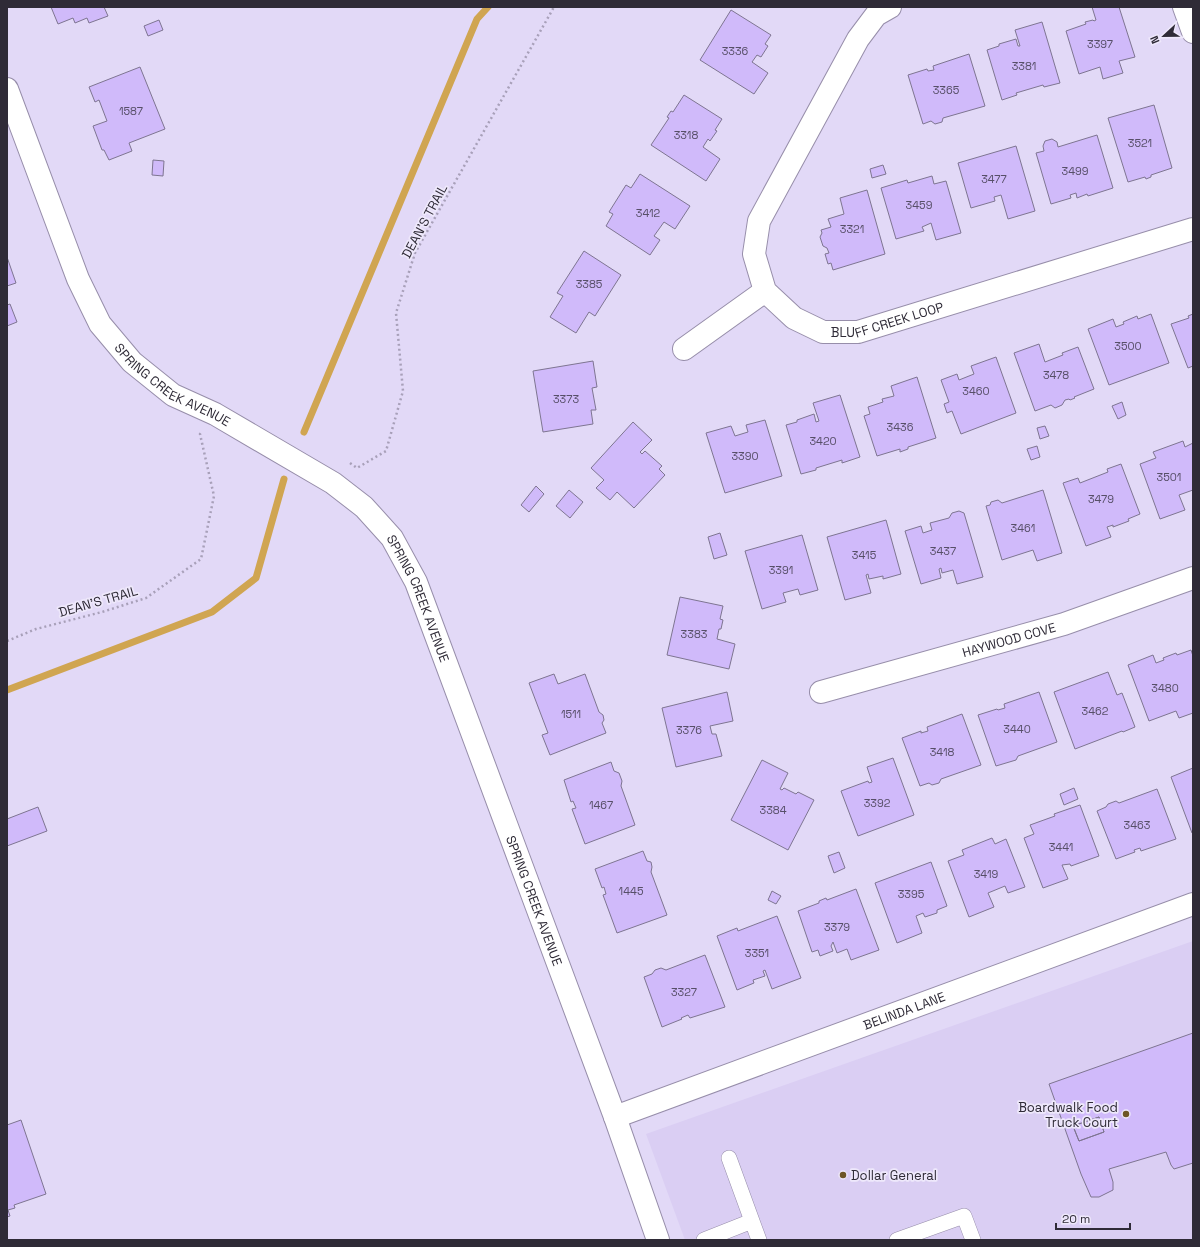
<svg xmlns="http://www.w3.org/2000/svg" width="1200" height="1247" font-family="'Space Grotesk',sans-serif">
	<rect width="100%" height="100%" fill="#e2d9f7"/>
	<path fill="#dacef3" d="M1193,941v299h-508l-39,-106z"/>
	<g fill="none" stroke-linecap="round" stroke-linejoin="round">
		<path stroke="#d0a551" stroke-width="7" d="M304,432l173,-413 11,-12
			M7,690l205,-78 44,-34 28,-99"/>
	</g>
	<path fill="#d0bafa" stroke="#7e7591" d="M51,7h53l4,9 -19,7 -2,-5 -12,5 -2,-5 -15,6z
		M1092,7h27l16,50 -16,4 4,12 -20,6 -3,-12 -21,7 -13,-43 20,-7 -1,-2 8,-2 1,1 2,-1z
		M731,10l40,25 -6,9 3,2 -7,11 -4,-2 -5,7 16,11 -14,21 -54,-34z
		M159,20l4,10 -15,6 -4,-10z
		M1042,22l18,61 -16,4 -1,-2 -27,8 1,2 -15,5 -15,-50 12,-4v-2l17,-5 2,7h2l-5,-16z
		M969,54l16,52 -42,12 -1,4 -7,2 -4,-3 -8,3 -15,-49 19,-6 1,2 6,-1 -1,-4z
		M140,67l25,62 -36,14 3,8 -23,9 -5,-10h-2l-9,-24 14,-5 -8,-21 -4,2 -6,-15z
		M684,95l38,24 -7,11 2,1 -7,10 -2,-2 -5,8 17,12 -14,22 -55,-36 18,-27 -2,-1 4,-6 2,1z
		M1154,105l18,63 -21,7v2l-5,2 -1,-2 -17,5 -20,-64z
		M1097,135l16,53 -25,8 -1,-2 -10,4 -1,-5 -6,2 1,3 -20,6 -15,-51 8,-2 -1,-5 2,-5 7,-2 5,3 1,5z
		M1016,146l19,65 -27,8 -7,-24 -7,2 1,4 -24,7 -13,-45z
		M153,160l11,1 -1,15 -11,-1z
		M883,165l3,9 -14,4 -2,-9z
		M640,174l50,32 -15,23 -11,-7 -10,14 6,4 -10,15 -44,-29 7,-12 -4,-2 17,-27 5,3z
		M932,176l2,8 12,-3 15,52 -25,7 -5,-17 -9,4 2,4 -28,8 -15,-51 26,-8 1,3z
		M867,190l18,64 -52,16 -2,-7 -3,1 -3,-10 4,-1 -2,-5 -4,-2 -3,-9 2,-4 -1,-3 10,-3 -3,-8 16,-5 -4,-16z
		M584,251l37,24 -26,41 -6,-4 -13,21 -26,-16 13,-21 -6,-3z
		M7,257l9,26 -9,3z
		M10,304l7,18 -10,4v-21z
		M1151,314l18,49 -60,22 -21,-56 25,-10 3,8 8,-3 -1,-2 14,-6 1,3z
		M1193,314v52l-5,2 -17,-44 18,-6 -1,-2z
		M1039,344l6,18 18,-7 -1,-2 16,-6 16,42 -20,8 1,1 -5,2 -1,-1 -4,1 -3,5 -7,3 -4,-3 -16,6 -21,-58z
		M996,357l20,56 -55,21 -9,-23 -5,2 -3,-9 5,-2 -8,-22 16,-6 2,6 15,-6 -3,-8z
		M593,361l4,26 -5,1 4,22h-5l2,14 -50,8 -10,-61z
		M917,377l19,61 -28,9v2l-8,3v-3l-23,7 -13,-40 6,-2 -2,-7 15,-5 -1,-3 12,-3 -3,-10z
		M840,395l20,62 -18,6v-3l-26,8v2l-15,4 -15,-49 11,-3v-2l17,-6 2,8 3,-1 -6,-18z
		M1122,402l4,13 -8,4 -6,-13z
		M765,420l17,56 -57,17 -19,-60 25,-7 4,10 13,-4 -2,-7z
		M633,422l19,18 -12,12 2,2 3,-3 17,15 -3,3 6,6 -31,33 -17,-16 -7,8 -14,-12 8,-8 -13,-12z
		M1045,426l4,10 -9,3 -3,-11z
		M1183,441l2,6 8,-4v47l-14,5 6,15 -25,9 -20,-55 16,-6 -3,-6z
		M1037,446l3,11 -9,3 -4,-11z
		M1121,464l19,50 -12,5 1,2 -16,6v-2l-6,2 4,10 -25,9 -23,-63 15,-5 2,5 28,-11 -1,-3z
		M536,486l8,8 -15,18 -8,-7z
		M569,490l14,12 -13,16 -14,-12z
		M1043,490l19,63 -25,8 -4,-11 -31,10 -16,-54 4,-1 1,-3 7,-2 4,3z
		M959,511l5,2 19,64 -26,7 -4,-14 -11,3 -1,-5 -2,1 2,9 -20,6 -16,-53 16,-5 2,7 9,-3 -2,-7 19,-5 3,-5z
		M886,520l15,54 -18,5v-3l-14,3 -1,-5 -2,1 5,18 -26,7 -18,-63z
		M720,533l7,22 -13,4 -6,-22z
		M802,535l16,55 -18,5 -2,-6 -15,4 3,9 -24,7 -17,-58z
		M680,597l43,9 -3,13 3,1 -2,9h-2l-2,10 18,5 -6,25 -62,-14z
		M1191,650l2,6v57l-14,5 -3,-7 -27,10 -21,-56 25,-10 3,8 8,-3 -1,-2 13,-5 1,2z
		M1108,672l9,23 5,-2 13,34 -12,5 -1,-1 -47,18 -21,-57z
		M554,674l4,10 27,-10 14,38 4,3 1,5 -2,3 4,10 -56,22 -8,-20 6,-2 -19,-50z
		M727,692l6,29 -23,5 2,8h4l6,22 -46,11 -14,-59z
		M1039,692l18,50 -39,14 -2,4 -20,6 -18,-51 19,-6 1,1 7,-2 -1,-4z
		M962,714l19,51 -40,14 -2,4 -7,2 -3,-2 -9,3 -18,-48 19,-7v2l7,-2 -1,-4z
		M893,758l21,57 -56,21 -17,-45 27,-10 1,2 3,-1 -5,-15z
		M762,760l26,13 -8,16 2,1 2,-2 12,6 2,-2 16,8 -26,50 -57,-30z
		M611,762l3,9 5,2 3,8 -1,5 14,39 -50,19 -13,-35 4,-1 -3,-7 -2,1 -7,-22z
		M1193,768v65h-1l-21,-56z
		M1074,788l4,11 -14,6 -4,-11z
		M1157,789l19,50 -35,12 -1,-3 -6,2 1,2 -19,7 -19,-48 9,-4 2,-3 8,-3 3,2z
		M1080,805l19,51 -28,10 -1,-2 -8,1 6,14 -25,9 -19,-50 10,-4 -4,-9 25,-9 -1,-2z
		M38,807l9,24 -40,15v-27z
		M992,838l3,6 11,-5 19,48 -17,6 -3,-7 -17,7 6,14 -25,10 -21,-56 16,-6 -2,-5z
		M643,851l4,10 4,1 1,5 -1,5 16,43 -50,18 -14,-38 3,-1 -2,-7 -2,1 -7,-19z
		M839,852l6,16 -11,5 -6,-17z
		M931,862l16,44 -10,4v3l-12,4 -2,-4 -7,3 6,17 -25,10 -22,-60z
		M856,889l23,61 -28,10 -4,-11 -10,4 -4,-11 -2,4 2,5 -13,5 -2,-6 -6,2 -14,-41 21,-8v-2l7,-3 1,2z
		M772,891l9,5 -5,8 -8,-4z
		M777,916l24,62 -29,11 -7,-19 -2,1 2,5 -12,4 1,3 -17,7 -20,-54 20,-8 1,3z
		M705,955l20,52 -35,11 -2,-3 -7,3 1,1 -20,8 -18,-50 8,-3 3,-4 6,-2 5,2z
		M1193,1033v130l-19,6 -3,-4 -5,-13 -57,17 4,13v8l-14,7h-8l-10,-23 -32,-90z
		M1099,1117l5,15 -25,9 -6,-15z
		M1099,1117l5,15 -25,9 -6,-15z
		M21,1120l25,74 -32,11 1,3 -7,2 2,6 -3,1v-92z"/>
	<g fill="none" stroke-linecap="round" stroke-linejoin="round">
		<g stroke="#978eaa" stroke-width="16">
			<path id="lane" d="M729,1158l23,63
				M704,1240l48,-19 7,19
				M897,1240l67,-24 9,24"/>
		</g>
		<g stroke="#978eaa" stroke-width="24">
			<g id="street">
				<path id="s1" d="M890,7l-14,8 -18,24 -99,182 -5,33 11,37 29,27 29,14h35l335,-103"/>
				<path d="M1184,7l9,25"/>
				<path id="s2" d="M7,89l71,190 22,45 32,38 41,33 42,19 118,69 31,24 28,31 24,44 199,535 43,123"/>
				<path d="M684,349l81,-58"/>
				<path id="s3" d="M821,692l243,-68 129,-46"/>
				<path id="s4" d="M615,1117l578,-213"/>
			</g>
		</g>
		<path stroke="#a8a0b9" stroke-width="2.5" stroke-dasharray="2 3" stroke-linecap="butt" d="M350,463l7,5 29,-17 17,-60 -7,-78 19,-60 139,-246
			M7,641l29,-12 66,-17 44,-14 55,-39 13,-63 -14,-62 1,-1"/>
		<use href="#lane" stroke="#fff" stroke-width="15"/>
		<use href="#street" stroke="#fff" stroke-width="22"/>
	</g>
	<g fill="#6e5626" stroke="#eee8fb" stroke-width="1.5">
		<circle cx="1126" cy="1114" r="4"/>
		<circle cx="843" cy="1175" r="4"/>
	</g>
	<g text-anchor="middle" stroke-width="3.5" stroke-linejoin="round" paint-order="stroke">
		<g font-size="11" fill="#574f68">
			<text x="1100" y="48">3397</text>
			<text x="735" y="55">3336</text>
			<text x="1024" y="70">3381</text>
			<text x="946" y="94">3365</text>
			<text x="131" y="115">1587</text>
			<text x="686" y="139">3318</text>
			<text x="1140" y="147">3521</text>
			<text x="1075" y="175">3499</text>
			<text x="994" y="183">3477</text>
			<text x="919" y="209">3459</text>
			<text x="648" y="217">3412</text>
			<text x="852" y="233">3321</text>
			<text x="589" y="288">3385</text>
			<text x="1128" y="350">3500</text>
			<text x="1056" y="379">3478</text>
			<text x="976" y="395">3460</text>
			<text x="566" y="403">3373</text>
			<text x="900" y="431">3436</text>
			<text x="823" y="445">3420</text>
			<text x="745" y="460">3390</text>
			<text x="1169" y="481">3501</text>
			<text x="1101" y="503">3479</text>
			<text x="1023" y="532">3461</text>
			<text x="943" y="555">3437</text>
			<text x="864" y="559">3415</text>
			<text x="781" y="574">3391</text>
			<text x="694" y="638">3383</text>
			<text x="1165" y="692">3480</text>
			<text x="1095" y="715">3462</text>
			<text x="571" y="718">1511</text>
			<text x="1017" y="733">3440</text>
			<text x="689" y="734">3376</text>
			<text x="942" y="756">3418</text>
			<text x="877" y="807">3392</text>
			<text x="601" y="809">1467</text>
			<text x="773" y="814">3384</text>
			<text x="1137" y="829">3463</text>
			<text x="1061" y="851">3441</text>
			<text x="986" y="878">3419</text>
			<text x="631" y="895">1445</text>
			<text x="911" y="898">3395</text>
			<text x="837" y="931">3379</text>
			<text x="757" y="957">3351</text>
			<text x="684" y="996">3327</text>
		</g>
		<g font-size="13" fill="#2f2b37" stroke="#eee8fb">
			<text transform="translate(424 221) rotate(-62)" y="5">DEAN'S TRAIL</text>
			<text dy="5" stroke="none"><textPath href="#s1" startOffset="463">BLUFF CREEK LOOP</textPath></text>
			<text dy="5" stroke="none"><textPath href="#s2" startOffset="349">SPRING CREEK AVENUE</textPath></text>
			<text dy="5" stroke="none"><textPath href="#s2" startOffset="685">SPRING CREEK AVENUE</textPath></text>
			<text transform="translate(98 601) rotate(-16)" y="5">DEAN'S TRAIL</text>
			<text dy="5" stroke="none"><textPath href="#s3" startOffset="195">HAYWOOD COVE</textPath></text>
			<text dy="5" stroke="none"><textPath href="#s2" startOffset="1009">SPRING CREEK AVENUE</textPath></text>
			<text dy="5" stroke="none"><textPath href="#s4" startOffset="308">BELINDA LANE</textPath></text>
		</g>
		<g font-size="13" fill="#2f2b37" stroke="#eee8fb" text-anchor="end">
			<text x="1118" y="1112">Boardwalk Food<tspan x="1118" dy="15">Truck Court</tspan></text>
			<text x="851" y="1180" text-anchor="start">Dollar General</text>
		</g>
	</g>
	<rect width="1200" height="1247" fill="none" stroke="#2f2b37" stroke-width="16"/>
	<g transform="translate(1164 36) rotate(248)" stroke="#eee8fb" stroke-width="3" paint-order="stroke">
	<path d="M0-3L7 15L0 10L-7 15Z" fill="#2f2b37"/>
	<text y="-6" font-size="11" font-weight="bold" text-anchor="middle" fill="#2f2b37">N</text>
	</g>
	<path d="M1056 1223v6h74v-6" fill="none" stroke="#2f2b37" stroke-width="2"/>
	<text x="1062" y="1223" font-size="12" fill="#2f2b37" stroke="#eee8fb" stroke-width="3" paint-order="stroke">20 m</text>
</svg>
